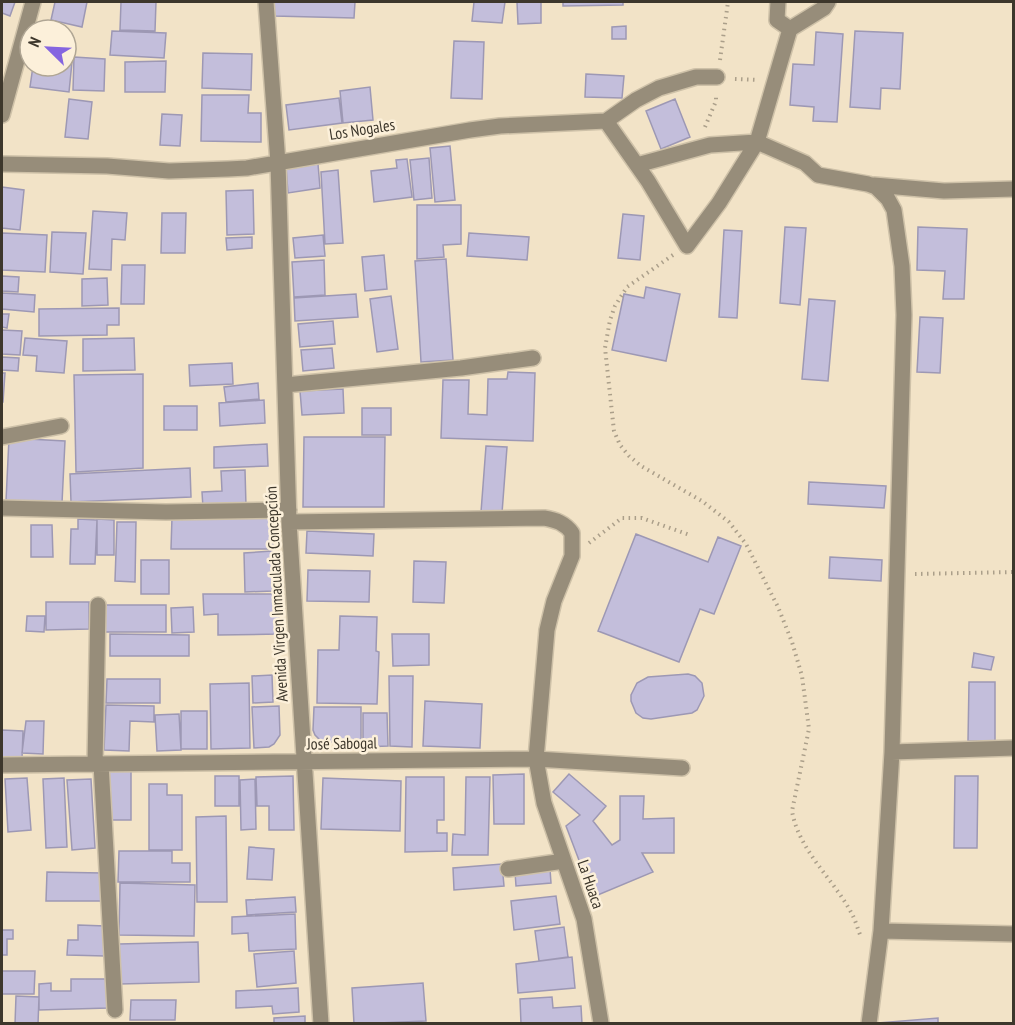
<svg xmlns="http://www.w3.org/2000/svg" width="1015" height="1025" font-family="'PT Sans Narrow',sans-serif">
	<rect width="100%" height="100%" fill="#f2e3c7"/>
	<path fill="#c3bedb" stroke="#9d98b4" stroke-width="1.5" d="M2,2h13l-5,14 -8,-3z
		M55,2h32l-5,25 -31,-7z
		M121,2h35l-1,29 -35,-1z
		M274,2h81l-1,16 -80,-2z
		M474,2h31l-3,21 -30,-2z
		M517,2h24v21l-23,1z
		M563,2h60v3l-60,1z
		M626,26v13h-14v-12z
		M112,31l54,2 -2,25 -54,-3z
		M855,31l48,2 -3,56 -19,-1 -1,21 -30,-2z
		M816,32l27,2 -6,88 -24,-1 1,-14 -24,-2 3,-41 21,1z
		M454,41l30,1 -2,57 -31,-1z
		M203,53l49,1 -1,36 -49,-2z
		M74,57l31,2 -1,32 -31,-1z
		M66,61l6,1 -3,30 -39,-5 3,-21h33z
		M166,61l-1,31h-40v-30z
		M586,74l38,2 -2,22 -37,-1z
		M370,87l3,33 -30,3 -3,-32z
		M202,95h47l-1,18h13v29l-60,-1z
		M339,98l3,25 -53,7 -3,-25z
		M69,99l23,3 -4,37 -23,-2z
		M675,99l15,38 -29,12 -15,-38z
		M162,114l20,1 -2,31 -20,-1z
		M450,146l5,54 -20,2 -5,-54z
		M429,158l3,40 -18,2 -4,-40z
		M407,159l5,38 -38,5 -3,-31 26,-3 -1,-8z
		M318,164l2,24 -32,5 -2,-26z
		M338,170l5,73 -18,1 -4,-72z
		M2,187l22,3 -4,40 -18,-2z
		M253,190l1,44 -27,1 -1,-44z
		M417,205h44v39l-18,1 1,12 -27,2z
		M93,211l34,2 -2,27 -13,-1 -1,31 -22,-1z
		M162,213h24l-1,40h-24z
		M623,214l21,2 -4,44 -22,-2z
		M785,227l21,1 -6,77 -20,-2z
		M918,227l49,2 -3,70h-21l2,-28 -28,-1z
		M724,230l18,1 -5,87 -18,-1z
		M52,232l34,1 -3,41 -33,-2z
		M2,233l45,2 -2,37 -43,-2z
		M469,233l60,4 -2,23 -60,-4z
		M323,235l2,21 -30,2 -2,-20z
		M252,237v11l-25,2 -1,-12z
		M384,255l3,34 -22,2 -3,-34z
		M446,259l7,101 -32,2 -6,-101z
		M324,260l1,35 -31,2 -2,-35z
		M122,265h23l-1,39h-23z
		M2,276l17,1 -1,15 -16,-1z
		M107,278l1,27 -26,1v-27z
		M646,287l34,7 -14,67 -54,-11 12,-56 20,4z
		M2,293l33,2 -1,17 -32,-3z
		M356,294l2,23 -63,4 -1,-23z
		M391,296l7,53 -21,3 -7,-53z
		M809,299l26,2 -7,80 -26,-2z
		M119,308v17h-12v10l-68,1v-27z
		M2,314h7l-2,14 -5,-1z
		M920,317l23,1 -3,55 -23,-1z
		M333,321l2,23 -35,3 -2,-23z
		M2,330l20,1 -2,24 -18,-1z
		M25,338l42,3 -3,32 -28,-2 1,-15 -14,-1z
		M134,338l1,32 -52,1v-32z
		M332,348l2,20 -31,3 -2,-21z
		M2,357l17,1 -1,13 -16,-1z
		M232,363l1,21 -43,2 -1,-21z
		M508,372l27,1 -2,68 -92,-3 2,-58h26l-1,34 19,1 1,-36h19z
		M2,373h3l-2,29h-1z
		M143,374v94l-67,4 -2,-97z
		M258,383l1,16 -33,3 -2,-15z
		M343,389l1,24 -42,2 -2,-24z
		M264,400l1,23 -45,3 -1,-23z
		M164,406h33v24h-33z
		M362,408h29v27h-29z
		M304,437h81l-1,70h-81z
		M9,438l56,3 -3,62 -56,-2z
		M267,444l1,22 -54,2v-21z
		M486,446l21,1 -5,66 -21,-1z
		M190,468l1,29 -120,5 -1,-28z
		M245,470l1,36 -43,2 -1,-16 20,-1 -1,-20z
		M809,482l77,4 -2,22 -76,-4z
		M172,517l101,1v31h-102z
		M78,519l19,1 -2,44h-25l1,-35h7z
		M97,519l17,1v35h-17z
		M117,522h19l-1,60 -20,-1z
		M31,525h21l1,32h-22z
		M307,531l67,3 -1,22 -67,-3z
		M636,534l72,28 10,-25 23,9 -27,68 -14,-5 -21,53 -81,-31z
		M272,551l1,40 -28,1 -1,-39z
		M830,557l52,3 -1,21 -52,-3z
		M141,560h28v34h-28z
		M414,561l32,1 -2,41 -31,-1z
		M308,570l62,1 -1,31 -62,-1z
		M203,594h76v40l-61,1v-21l-14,1z
		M46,602h43v27l-43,1z
		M102,605h64v27h-64z
		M193,607l1,25 -22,1 -1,-25z
		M27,616h18l-1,16 -18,-1z
		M340,616l37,1 -1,34 3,1 -2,52 -60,-1 1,-53h21z
		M110,634l79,1v21h-79z
		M392,634h37v31l-36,1z
		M974,653l20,4 -3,13 -19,-3z
		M688,674l7,2 7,7 2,13 -7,14 -5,3 -41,6 -8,-1 -7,-5 -5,-12v-6l6,-12 11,-6z
		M272,675l1,27 -20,1 -1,-27z
		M389,676h24l-1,71 -22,-1z
		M107,679h53v24h-54z
		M969,682h26v59h-27z
		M249,683l1,65 -39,1 -1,-65z
		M425,701l57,3 -2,44 -57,-2z
		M106,705l48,1v16l-24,-1 -1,30 -25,-1z
		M279,706l1,29 -6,9 -5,3 -15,1 -2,-41z
		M314,707h47v35h-39l-7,-7 -2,-5z
		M181,711h26v38h-26z
		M363,713h24l1,33 -25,1z
		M179,714l2,36 -24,1 -2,-36z
		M26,721h18l-1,33 -21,-1z
		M2,730l21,1 -1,28h-20z
		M109,771h22v49h-22z
		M524,774v50h-30l-1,-49z
		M569,774l37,32 -13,15 19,24 8,-5v-44h24l-1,23 31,-1v35h-32l11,19 -60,25 -27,-71 14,-11 -27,-23z
		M215,776h24v30h-24z
		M293,776l1,54h-25v-24h-12l-1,-29z
		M955,776h23l-1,72h-23z
		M406,777h38v43h-7v13h10v18l-42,1z
		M466,777h24l-2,78h-36l1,-21 12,1z
		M27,778l4,52 -23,2 -3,-53z
		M64,778l3,69 -21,1 -3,-69z
		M323,778l78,3 -1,50 -79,-2z
		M91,779l4,69 -23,2 -5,-70z
		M255,779l1,50 -15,1 -1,-50z
		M149,784h18v11h15v55h-33z
		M226,816l1,86h-30l-1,-85z
		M249,847l25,2 -2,31 -25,-1z
		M119,851h53v12h18v19h-72z
		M502,864l2,22 -50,4 -1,-22z
		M550,869l1,14 -35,3 -1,-14z
		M47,872l55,1v28h-56z
		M120,883l75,2 -1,51 -75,-1z
		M556,896l4,28 -46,6 -3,-29z
		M295,897l1,15 -49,3 -1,-15z
		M295,914l1,35 -47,2 -1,-18 -16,1v-17z
		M78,925l27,1v30l-38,-1 1,-15h10z
		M564,927l4,30 -29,4 -4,-30z
		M2,930h11v9h-6v16h-5z
		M198,942l1,40 -79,2 -1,-40z
		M294,951l2,32 -39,4 -3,-33z
		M572,957l3,31 -57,5 -2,-29z
		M2,971h33l-1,23h-32z
		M71,979h37v29l-69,2v-26l12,-1v8h20z
		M423,983l3,38 -72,3 -2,-36z
		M298,988l1,24 -26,2 -1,-8 -36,2v-17z
		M16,996l23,1 -1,27h-23z
		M552,997l1,11 28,-2 1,18h-61l-1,-25z
		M131,1000h45l-1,20h-45z
		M305,1016v8h-31v-6z
		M938,1018v6h-61l1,-1z"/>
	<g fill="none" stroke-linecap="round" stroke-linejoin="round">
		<g stroke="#cec1a8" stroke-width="18">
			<path id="minor" d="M266,2l12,161 11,359 32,502
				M790,29l34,-21 4,-6
				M2,115l31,-113
				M606,121l42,60 39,65 32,-43 38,-61 33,-113 -13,-9 1,-18
				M2,164l105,2 62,5 59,-2 19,-1 223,-38 30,-4 106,-5 30,-21 23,-12 37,-11h21
				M637,165l73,-20 47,-3 48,21 13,12 50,9 8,3 12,12 6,11 8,56 2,49 -12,437 -11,179 -12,93
				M874,185l70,6 70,-2
				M285,385l176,-17 72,-10
				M2,437l59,-11
				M2,508l164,4 123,-2
				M289,522l255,-4c12,2 21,5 28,15v23l-18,45 -7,29 -11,129 8,44 40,116 17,104
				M892,752l122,-4
				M95,764l3,-159
				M101,764l14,246
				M2,765l534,-6 146,9
				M508,869l56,-8
				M881,931l133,3"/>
		</g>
		<path stroke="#ab9f8a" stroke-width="4" stroke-dasharray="1.5 4.5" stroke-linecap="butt" d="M720,60l8,-58
			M735,79l23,1
			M705,127l11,-26v-7
			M673,255l-46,32 -12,19 -5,14 -5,28 9,83 6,14 9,11 12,10 61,35 27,21 17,22 32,63 14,35 10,34 7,53 -17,82c7,41 43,69 61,105 3,6 5,14 8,21
			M589,543l33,-25h20l48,17
			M915,574l99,-2"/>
		<use href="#minor" stroke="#978d7a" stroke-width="15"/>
	</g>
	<g text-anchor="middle" stroke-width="5" stroke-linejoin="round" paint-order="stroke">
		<g font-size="16" fill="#3d372c" stroke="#fcf0da">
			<text transform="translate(362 129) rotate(-9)" y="6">Los Nogales</text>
			<text transform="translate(276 594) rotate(-93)" y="6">Avenida Virgen Inmaculada Concepción</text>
			<text transform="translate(342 743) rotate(-1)" y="6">José Sabogal</text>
			<text transform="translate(591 884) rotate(71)" y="6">La Huaca</text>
		</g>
	</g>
	<rect width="1015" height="1025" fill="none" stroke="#3d372c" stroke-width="6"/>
	<g transform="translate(48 48) rotate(294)"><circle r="28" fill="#fcf0da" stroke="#b0a694" stroke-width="1.5"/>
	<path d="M0-4.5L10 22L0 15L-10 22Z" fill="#8565e0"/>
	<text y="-9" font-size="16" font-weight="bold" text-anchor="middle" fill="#3d372c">N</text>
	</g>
</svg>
